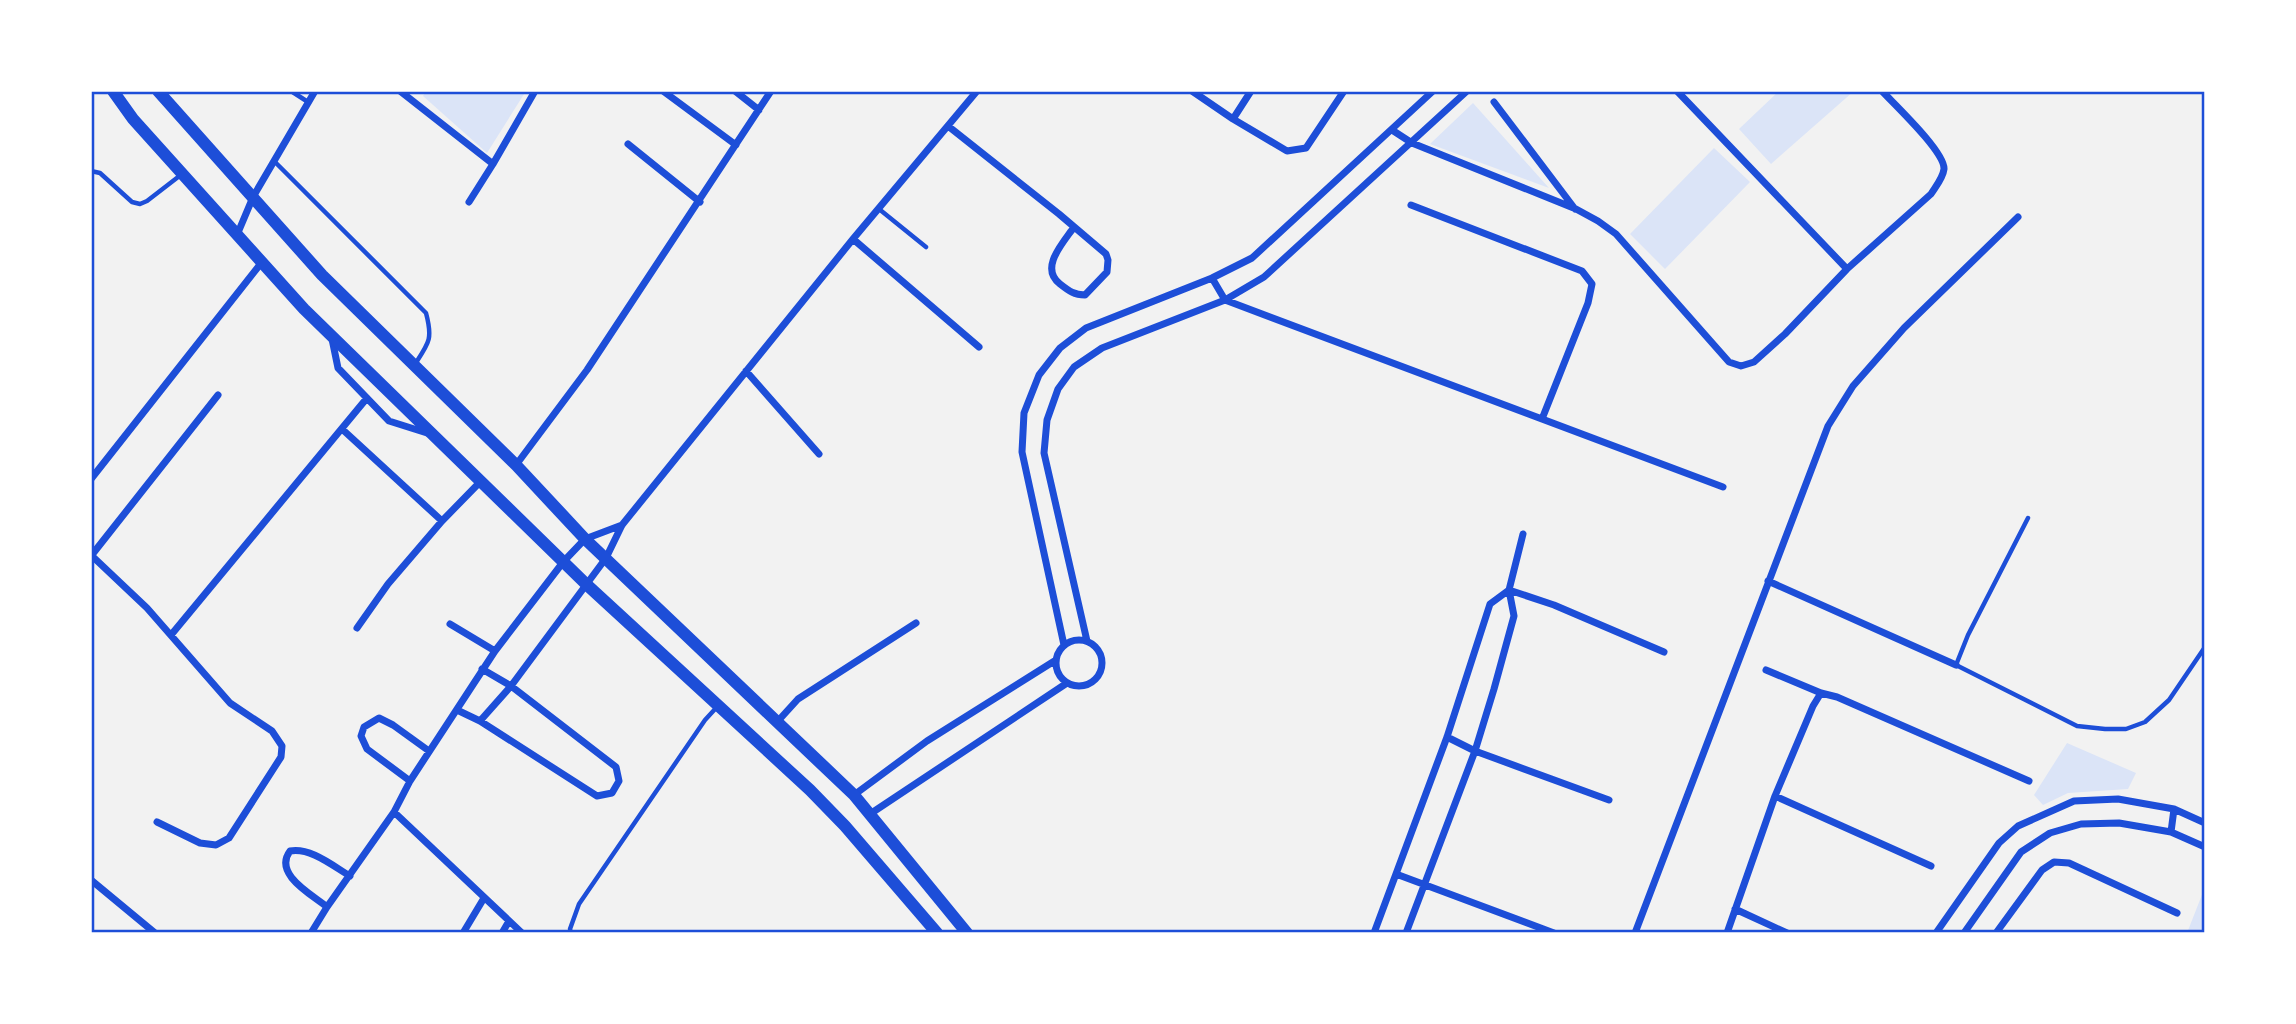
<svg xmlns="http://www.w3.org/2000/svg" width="2296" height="1024" font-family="'Times New Roman',serif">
	<rect width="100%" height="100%" fill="#f2f2f2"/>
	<path fill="#dbe4f7" d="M426,91h100l-39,62 -64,-57z
		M1779,91h75l-83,73 -32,-35z
		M1473,103l76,85 -119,-44z
		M1714,148l36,34 -85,87 -35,-35z
		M2067,743l69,30 -8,16 -60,4 -25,12 -9,-10z
		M2205,887v46h-18z"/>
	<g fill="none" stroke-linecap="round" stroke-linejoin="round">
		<path stroke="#1d4ed8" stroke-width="4.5" d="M291,91l17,11
			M274,161l152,152c7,26 3,30 -11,51
			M91,171l9,2 32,29 8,2 7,-3 35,-27
			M879,209l47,38
			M2028,518l-60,117 -12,30 121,61 28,3h21l19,-7 24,-22 36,-53
			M571,933l-1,-4 9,-25 126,-184 11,-12"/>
		<path stroke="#1d4ed8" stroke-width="7" d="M400,91l93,73
			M663,91l73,54
			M735,91l24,19
			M1192,91l41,28 54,32 19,-3 38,-57
			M1677,91l170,178
			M1494,102l81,107
			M1233,119l18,-28
			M948,126l111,88 47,40 2,6 -1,12 -22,23c-11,0 -16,-4 -25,-11 -21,-16 3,-41 14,-57
			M1392,130l20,13 164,66 22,12 18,13 113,128 12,4 13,-4 31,-28 62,-65 84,-75c5,-8 12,-16 13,-25 1,-17 -49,-64 -62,-78
			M628,144l72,58
			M469,202l24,-38 42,-73
			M1411,205l171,66 10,13 -4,19 -46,116
			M237,235l16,-38 62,-106
			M853,239l126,108
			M1212,278l13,22 498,187
			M332,339l6,29 51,53 38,12
			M746,371l73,83
			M342,429l100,92 -54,63 -31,44
			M516,465l71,-95 184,-279
			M91,479l171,-217
			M442,521l40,-41
			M91,555l56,53 83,95 42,28 10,15 -1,11 -52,81 -13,7 -16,-2 -43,-21
			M91,556l127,-161
			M1768,581l188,84
			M1509,590l45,15 110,47
			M450,624l45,27
			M171,635l196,-237
			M1056 663a23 23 0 1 1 46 0a23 23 0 1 1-46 0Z
			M1087,641l-43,-188 3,-33 11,-31 16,-22 28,-19 123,-48 39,-23 203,-186
			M1064,645l-42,-193 2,-39 15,-38 21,-27 26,-20 126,-50 40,-20 181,-167
			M1766,670l55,23 16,4 192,84
			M457,710l23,11 117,75 15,-3 7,-12 -3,-14 -105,-81 -29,-17
			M480,721l31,-35 95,-128 16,-33 231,-286 124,-148
			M778,721l20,-22 118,-76
			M1447,737l28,14 134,49
			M410,781l-43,-32 -6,-13 3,-9 15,-9 14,7 36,26
			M854,795l73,-54 129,-81
			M1775,796l156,70
			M394,812l128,121
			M870,814l197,-131
			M2171,832l3,-23
			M1396,874l158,59
			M91,880l64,53
			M327,907c-16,-13 -54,-33 -37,-56 20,-4 43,15 60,25
			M1735,909l52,24
			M311,933l16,-26 67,-95 16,-31 85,-130 69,-90 21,-22 37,-14
			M463,933l21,-35
			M502,933l7,-12
			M1374,933l73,-196 43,-133 19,-14
			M1406,933l69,-182 19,-62 20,-73 -5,-26 14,-56
			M1635,933l193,-507 25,-40 51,-58 114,-111
			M1727,933l48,-137 38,-90 8,-13
			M1936,933l63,-90 19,-17 56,-25 44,-2 56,10 31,14
			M1964,933l57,-81 29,-19 31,-9 38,-1 52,9 34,15
			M1996,933l46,-63 12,-8 15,1 108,50"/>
		<path stroke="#1d4ed8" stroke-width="12" d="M113,91l20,28 171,190 282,275 224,206 35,36 92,107
			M158,91l164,184 194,190 69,74 269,256 113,138"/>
	</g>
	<rect width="2296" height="1024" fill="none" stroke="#ffffff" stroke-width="186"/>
	<rect x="93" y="93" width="2110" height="838" fill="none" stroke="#1d4ed8" stroke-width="2.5"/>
</svg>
